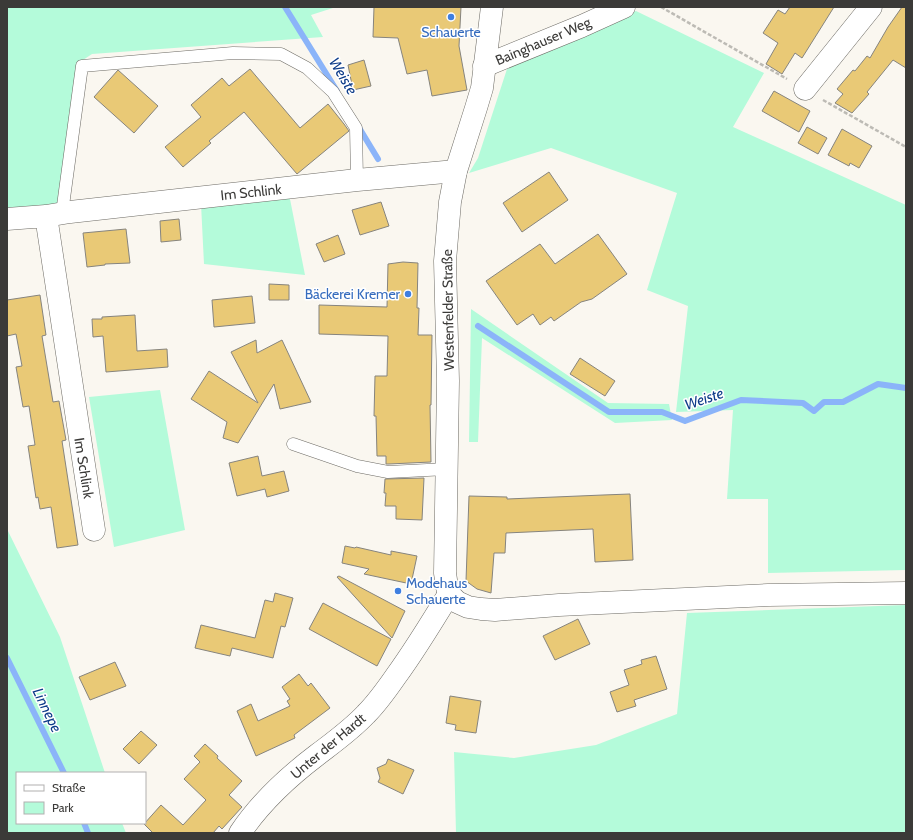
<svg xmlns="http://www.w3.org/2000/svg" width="913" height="840" font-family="Cabin,sans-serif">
	<rect width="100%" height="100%" fill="#faf7f0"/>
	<path fill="#b4fbda" d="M7,7h329l-25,8 12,22 -231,17 -12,8 -20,143 -53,4z
		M636,11l128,62 -31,54 173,78v365l-138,3v-74h-41l6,-89 -57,2 12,-106 -41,-16 30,-97 -126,-45 -82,25 9,-15 29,-89z
		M289,194l16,81 -101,-11 -3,-60z
		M471,309l137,94 61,1 3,16 -57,3 -133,-85 -4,104h-9z
		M160,390l25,140 -71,17 -25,-150z
		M7,529l53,108 45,136h-88v50h105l4,10h-119z
		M906,605v228h-450l-2,-81 60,6 82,-13 81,-31 10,-101z"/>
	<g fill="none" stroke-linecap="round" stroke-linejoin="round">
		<path stroke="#8bb4f9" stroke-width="6" d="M285,7l52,84
			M358,126l20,33
			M478,326l131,86h53l23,9 56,-21 62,3 11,8 10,-9h19l35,-18 28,4
			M7,658l57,115
			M84,823l4,10"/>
	</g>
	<path fill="#e9c976" stroke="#86847e" d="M374,7h87l-2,39 8,44 -35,6 -5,-26 -20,4 -9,-36 -25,-1z
		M790,7h44l-32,51 -7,-5 -13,21 -16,-10 12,-21 -15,-10 15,-23 7,4z
		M902,7h4v61l-13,-8 -26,32 2,2 -17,19 -17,-10 8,-9 -6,-5 16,-19 2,1 12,-15 3,2 18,-31z
		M364,60l7,26 -18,4 -5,-25z
		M250,69l50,59 28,-24 16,20 5,7 -52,43 -53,-62 -35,29 2,2 -28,24 -18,-20 36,-30 -10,-12 31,-27 7,8z
		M118,70l40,36 -24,27 -40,-36z
		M774,91l36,20 -11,21 -37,-21z
		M807,127l20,11 -9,16 -20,-11z
		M842,129l30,17 -13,22 -9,-5 -1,3 -21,-11z
		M549,172l19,28 -46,32 -19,-29z
		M381,202l8,24 -29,9 -8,-25z
		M179,219l2,21 -20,2 -1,-21z
		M126,229l4,34 -25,1v1l-18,2 -4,-34z
		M598,234l29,40 -35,25 -11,3 -27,19 -3,-4 -11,8 -7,-11 -16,11 -31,-44 54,-37 15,20z
		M338,235l7,19 -21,8 -8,-18z
		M403,262l15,1 -1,45h2l-1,27h14l-1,70h-1l1,57 -42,2h-3v-8h-9l-1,-40h-2l1,-40h12l1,-40 -69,-2v-29l68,2 1,-43z
		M269,284l20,1v15h-20z
		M40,295l6,40 -4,1 11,66 6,-1 7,39 -4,1 16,104 -21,3 -6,-41 -11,2 -2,-12 -2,1 -8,-52 7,-1 -6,-39 -6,1 -7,-40 6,-1 -6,-32 -9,2v-36z
		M252,296l3,27 -41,4 -2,-27z
		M135,315l2,36 30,-2 1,18 -62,5 -3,-36 -10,1 -1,-18h10v-2z
		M256,340l1,13 25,-13 29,62 -31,7 -6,-25 -36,59 -15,-5 4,-16 -36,-23 18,-28 49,32 -27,-51z
		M580,358l35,23 -10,15 -35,-22z
		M258,456l4,20 22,-5 5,20 -22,6 -2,-8 -28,7 -8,-33z
		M424,478l-2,42 -26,-1v-13h-11l1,-13h-2l1,-14z
		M630,494l3,66 -38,2 -2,-33 -87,4 -1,20h-11l-3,40 -14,-4 -11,-8 3,-85 38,1v2l96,-4z
		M345,546l10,2 1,-1 35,8v-4l26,5 -6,28 -47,-10 5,-5 -27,-6z
		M339,576l66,35 -13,27 -55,-61z
		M275,593l18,5 -8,29 -4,-1 -8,32 -41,-10 -2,8 -35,-8 6,-23 54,13 10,-38 8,2z
		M323,603l68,36 -14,27 -68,-37z
		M578,619l12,25 -35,16 -12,-24z
		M656,656l11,33 -33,11 2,6 -19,6 -7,-20 19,-7 -5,-15 18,-6 -1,-4z
		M115,662l11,24 -36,14 -11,-23z
		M299,674l9,12 3,-3 19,25 -36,27 1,3 -39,18 -19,-45 14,-7 7,17 32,-15 -3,-5 3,-2 -8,-12z
		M450,696l31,5 -5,32 -21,-3 1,-5 -10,-2z
		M141,731l16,14 -18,19 -16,-15z
		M205,744l13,12 -1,2 25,23 -13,14 13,12 -20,22 -3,-3 -6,7h-60l-9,-9 17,-19 22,20 23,-25 -22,-21 16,-17 -6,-6z
		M388,759l26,11 -11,24 -25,-12 2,-4 -3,-10 9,-4z"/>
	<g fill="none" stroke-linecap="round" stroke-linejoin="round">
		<g stroke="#6d6b65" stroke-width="13">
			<path id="service" d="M62,213l20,-147 151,-13 48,1 26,14 26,24 23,36 1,52
				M293,444l64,22 31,6 59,-3"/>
		</g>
		<g stroke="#6d6b65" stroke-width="23">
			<path id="minor" d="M484,66l98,-40 42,-19
				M805,89l66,-82
				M46,216l48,314
				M7,219l39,-3 24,-4 287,-32 99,-9"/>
		</g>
		<g stroke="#6d6b65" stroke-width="23">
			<path id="tertiary" d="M240,833c20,-30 48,-56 77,-78 17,-13 34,-25 49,-41 11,-11 21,-25 30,-38 19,-26 36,-54 53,-82"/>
		</g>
		<g stroke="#6d6b65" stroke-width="23">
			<path id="secondary" d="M492,7l-10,81 -6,20 -20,63 -6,31 -5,59 3,120 -3,192 2,14 2,7 8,8 11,5 13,2 14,1 64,-5 209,-10 138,-2"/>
		</g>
		<path stroke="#bdbbb5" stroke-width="2.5" stroke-dasharray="4 2" stroke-linecap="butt" d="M661,7l126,72
			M823,100l83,47"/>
		<use href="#service" stroke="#fff" stroke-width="12"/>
		<use href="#minor" stroke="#fff" stroke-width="22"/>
		<use href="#tertiary" stroke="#fff" stroke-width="22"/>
		<use href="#secondary" stroke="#fff" stroke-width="22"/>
	</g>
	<g fill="#3f7fe0" stroke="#fff" stroke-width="1.5">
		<circle cx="451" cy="17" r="4"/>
		<circle cx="408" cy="294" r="4"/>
		<circle cx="398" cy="591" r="4"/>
	</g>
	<g text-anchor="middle" stroke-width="3" stroke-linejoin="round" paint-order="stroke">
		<g font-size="14" fill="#366cbe" stroke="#fff">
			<text x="451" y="37">Schauerte</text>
			<text x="400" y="299" text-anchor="end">Bäckerei Kremer</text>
			<text x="406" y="588" text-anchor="start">Modehaus<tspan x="406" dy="16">Schauerte</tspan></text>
		</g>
		<g font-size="14" fill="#3b3a38" stroke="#fff">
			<text transform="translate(543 41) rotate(-23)" y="5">Bainghauser Weg</text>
			<text transform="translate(251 192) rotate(-6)" y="5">Im Schlink</text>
			<text transform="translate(448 310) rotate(-91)" y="5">Westenfelder Straße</text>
			<text transform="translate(84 468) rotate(81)" y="5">Im Schlink</text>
			<text transform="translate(328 746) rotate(-40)" y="5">Unter der Hardt</text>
		</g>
		<g font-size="15" font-style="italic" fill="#0d3c89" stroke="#fff">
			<text transform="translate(343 76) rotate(59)" y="5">Weiste</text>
			<text transform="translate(704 399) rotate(-19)" y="5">Weiste</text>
			<text transform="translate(47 710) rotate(64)" y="5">Linnepe</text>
		</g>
	</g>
	<rect width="913" height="840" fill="none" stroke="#3b3a38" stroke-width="16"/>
	<rect x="16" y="772" width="130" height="52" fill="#ffffff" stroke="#b1b0af"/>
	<rect x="24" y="785" width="20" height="6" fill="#ffffff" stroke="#b1b0af"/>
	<text x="52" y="792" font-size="12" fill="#3b3a38">Straße</text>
	<rect x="24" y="802" width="20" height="12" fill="#b4fbda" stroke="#b1b0af"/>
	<text x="52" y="812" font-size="12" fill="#3b3a38">Park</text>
</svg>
